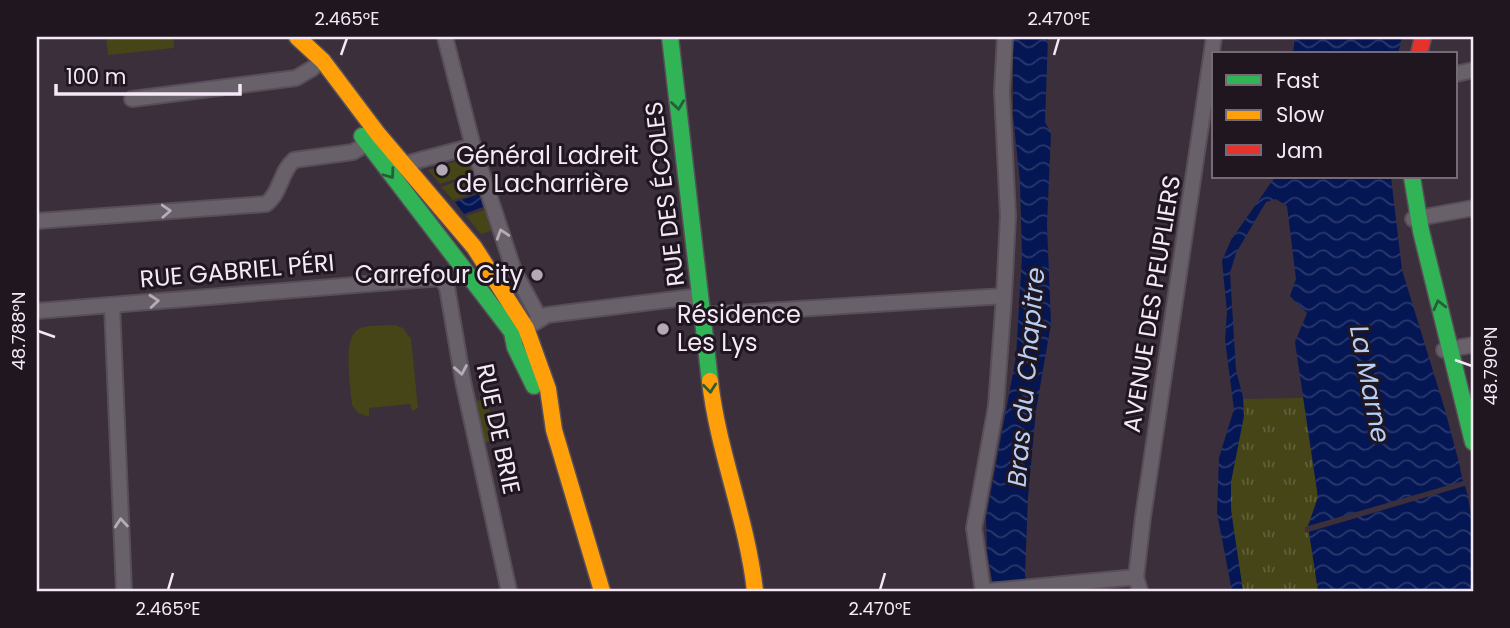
<svg xmlns="http://www.w3.org/2000/svg" width="1510" height="628" font-family="Poppins,sans-serif">
	<defs>
		<pattern id="park-tufts" width="24" height="20" patternUnits="userSpaceOnUse" patternTransform="scale(1.75)"><rect width="24" height="20" fill="#454518"/><path d="M3 7l-1-3M5 7V3M7 7l1-3M15 17l-1-3M17 17v-4M19 17l1-3" fill="none" stroke="#60603a"/></pattern>
		<pattern id="water-waves" width="16" height="10" patternUnits="userSpaceOnUse" patternTransform="scale(1.75)"><rect width="16" height="10" fill="#051654"/><path d="M0 5q4-4 8 0t8 0" fill="none" stroke="#2a386d"/></pattern>
	</defs>
	<rect width="100%" height="100%" fill="#3a2f3b"/>
	<path fill="#454518" d="M106,37h67l1,11 -66,7z
		M468,158l5,15 -33,11 -12,-14 8,-2 4,8 8,-4 -4,-7z
		M473,176l5,16 -25,8 -12,-13z
		M485,210l6,21 -10,3 -15,-18z
		M395,325l8,3 8,11 7,69 -6,3 -2,-7 -41,4v9l-11,-4 -6,-8c-1,-17 -10,-64 5,-75 8,-6 28,-4 38,-5z
		M486,399l12,40 -13,4 -9,-42z"/>
	<path fill="url(#park-tufts)" d="M1303,398l15,100 -10,28 11,65h-76c-5,-36 -14,-74 -12,-110 2,-28 13,-54 12,-82z"/>
	<path fill="url(#water-waves)" d="M1013,37h35l-3,85 6,11 -4,91 4,100 -15,86 -8,87 -3,78 4,16h-35l-7,-40 -1,-33 30,-161 6,-101 -2,-74 -7,-67z
		M1295,37h107l-4,17h-105z
		M1275,177h116l11,93 43,140 23,87 5,32v62h-155l-10,-65 10,-29 -23,-155 12,-29 -17,-17 6,-17 -9,-73 -11,-7 -10,3 -30,51 -6,20 6,97 7,27 1,19 -13,66v28l12,81h-11l-15,-78 2,-55 15,-49 -9,-69 2,-28 -5,-51 9,-21z
		M479,194l4,13 -19,7 -9,-12z"/>
	<path fill="#3a2f3b" d="M1463,468l5,17 -163,48v-6l3,-1 155,-45 -3,-12z"/>
	<g fill="none" stroke-linecap="round" stroke-linejoin="round">
		<g stroke="#574e59" stroke-width="18">
			<path id="street" d="M445,37l28,109
				M1456,74l17,-4
				M132,99l164,-21 17,-10
				M405,164l68,-18 41,125 26,48
				M1413,219l60,-11
				M37,221l229,-17c15,-11 14,-32 28,-44l59,-8 15,-9
				M441,278l6,9 16,94 46,210
				M112,305l12,286
				M37,311l404,-33
				M703,315l301,-19
				M534,323l13,-8 153,-19
				M1444,350l29,-5
				M983,591l-9,-63 22,-122 8,-110 4,-80 -6,-125 3,-54
				M989,591l147,-14
				M1140,591l-4,-14 7,-60 71,-480"/>
		</g>
		<g stroke="#574e59" stroke-width="19">
			<path id="fast" d="M670,37l40,344
				M362,136l150,196 3,15 19,39
				M1412,177l9,54 52,211"/>
		</g>
		<g stroke="#574e59" stroke-width="19">
			<path id="slow" d="M297,37l26,24 55,73 96,113 52,81 22,61 6,41 48,161
				M710,381c8,71 37,138 45,210"/>
		</g>
		<g stroke="#574e59" stroke-width="19">
			<path id="jam" d="M1419,54l4,-17"/>
		</g>
		<use href="#street" stroke="#686169" stroke-width="14"/>
		<use href="#fast" stroke="#30b455" stroke-width="16"/>
		<use href="#slow" stroke="#ff9f0a" stroke-width="16"/>
		<use href="#jam" stroke="#e5322d" stroke-width="16"/>
	</g>
	<defs><path id="oneway-chevron" d="M-2-3.5L2.5 0L-2 3.5" fill="none" stroke-width="1.6" stroke-linecap="round" stroke-linejoin="round" transform="scale(1.75)"/></defs>
	<g stroke="#275d38">
		<use href="#oneway-chevron" transform="translate(678 105) rotate(82)"/>
		<use href="#oneway-chevron" transform="translate(390 174) rotate(54)"/>
		<use href="#oneway-chevron" transform="translate(1439 305) rotate(-104)"/>
		<use href="#oneway-chevron" transform="translate(710 388) rotate(84)"/>
	</g>
	<g stroke="#b6acb7">
		<use href="#oneway-chevron" transform="translate(166 211) rotate(-3)"/>
		<use href="#oneway-chevron" transform="translate(502 234) rotate(-108)"/>
		<use href="#oneway-chevron" transform="translate(154 301) rotate(-5)"/>
		<use href="#oneway-chevron" transform="translate(461 370) rotate(80)"/>
		<use href="#oneway-chevron" transform="translate(121 523) rotate(-95)"/>
	</g>
	<path fill="none" stroke="#f5e9f7" stroke-width="2.5" d="M341,55l6,-17M1054,55l5,-17M38,331l17,6M1455,360l17,6M168,590l5,-17M880,590l5,-17"/>
	<g fill="#b4a8b5" stroke="#1f1620" stroke-width="2.5">
		<circle cx="442" cy="170" r="7"/>
		<circle cx="537" cy="275" r="7"/>
		<circle cx="663" cy="329" r="7"/>
	</g>
	<g text-anchor="middle" stroke-width="6" stroke-linejoin="round" paint-order="stroke">
		<g font-size="24" fill="#f5e9f7" stroke="#1f1620" text-anchor="start">
			<text x="456" y="164">Général Ladreit<tspan x="456" dy="28">de Lacharrière</tspan></text>
			<text x="523" y="283" text-anchor="end">Carrefour City</text>
			<text x="677" y="323">Résidence<tspan x="677" dy="28">Les Lys</tspan></text>
		</g>
		<g font-size="24" fill="#f5e9f7" stroke="#1f1620">
			<text transform="translate(665 194) rotate(-97)" y="8">RUE DES ÉCOLES</text>
			<text transform="translate(237 271) rotate(-5)" y="8">RUE GABRIEL PÉRI</text>
			<text transform="translate(1152 304) rotate(-81)" y="8">AVENUE DES PEUPLIERS</text>
			<text transform="translate(498 429) rotate(78)" y="8">RUE DE BRIE</text>
		</g>
		<g font-size="26" font-style="italic" fill="#b7cef5" stroke="#1f1620">
			<text transform="translate(1026 377) rotate(-85)" y="9">Bras du Chapitre</text>
			<text transform="translate(1370 384) rotate(79)" y="9">La Marne</text>
		</g>
	</g>
	<rect width="1510" height="628" fill="none" stroke="#1f1620" stroke-width="77"/>
	<rect x="1212" y="52" width="245" height="126" fill="#1f1620" stroke="#756a76" stroke-width="2"/>
	<rect x="1226" y="75" width="35" height="10" fill="#30b455" stroke="#756a76" stroke-width="2"/>
	<text x="1276" y="88" font-size="21" fill="#f5e9f7">Fast</text>
	<rect x="1226" y="110" width="35" height="10" fill="#ff9f0a" stroke="#756a76" stroke-width="2"/>
	<text x="1276" y="122" font-size="21" fill="#f5e9f7">Slow</text>
	<rect x="1226" y="145" width="35" height="10" fill="#e5322d" stroke="#756a76" stroke-width="2"/>
	<text x="1276" y="158" font-size="21" fill="#f5e9f7">Jam</text>
	<path d="M56 84v10h184v-10" fill="none" stroke="#f5e9f7" stroke-width="3.5"/>
	<text x="66" y="84" font-size="21" fill="#f5e9f7" stroke="#1f1620" stroke-width="5" paint-order="stroke">100 m</text>
	<rect x="38" y="38" width="1434" height="552" fill="none" stroke="#f5e9f7" stroke-width="2.5"/>
	<g font-size="18" text-anchor="middle" fill="#f5e9f7">
		<text x="347" y="25">2.465°E</text>
		<text x="1059" y="25">2.470°E</text>
		<text transform="translate(19 331) rotate(-90)" y="6">48.788°N</text>
		<text transform="translate(1491 366) rotate(-90)" y="6">48.790°N</text>
		<text x="168" y="615">2.465°E</text>
		<text x="880" y="615">2.470°E</text>
	</g>
</svg>
